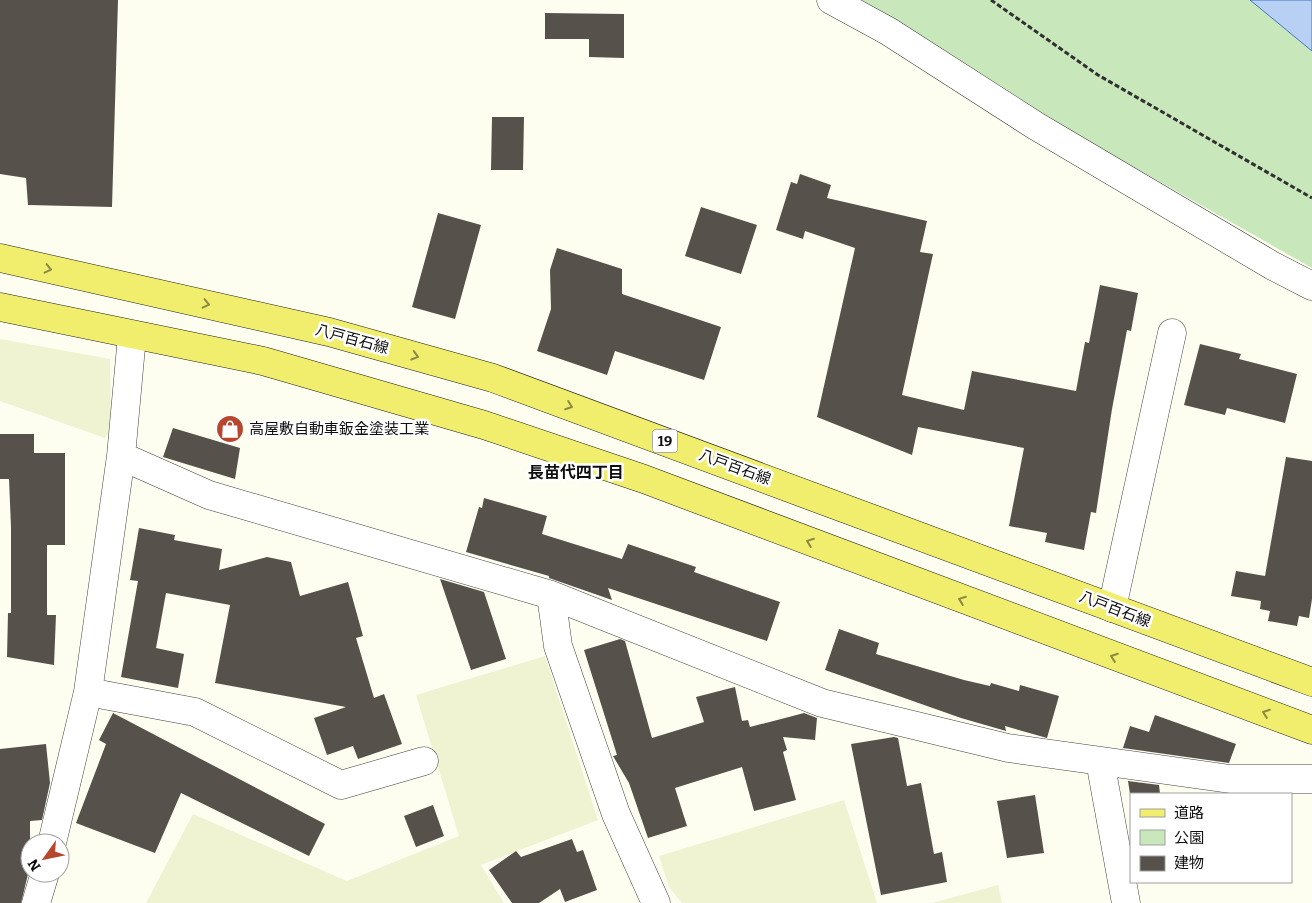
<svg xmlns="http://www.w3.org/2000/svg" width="1312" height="903" font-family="Bitter,'Noto Sans JP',serif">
	<rect width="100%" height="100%" fill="#fefef0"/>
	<path fill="#eff3d1" d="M0,339l110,20 1,70 -6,9 -105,-37z
		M545,656l53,164 -117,45 23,38h-358l47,-89 154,67 112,-45 -43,-141z
		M844,800l33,103h-195l-13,-16 -10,-31z
		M998,885l4,18h-70z"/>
	<path fill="#c8e7bb" d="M854,0h396l62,51v217l-233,-132 -155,-97z"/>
	<path fill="#b7d0f3" stroke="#4274c7" d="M1250,0h62v51z"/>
	<path fill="#56524b" d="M0,0h118l-6,207 -84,-2 -2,-27 -26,-4z
		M545,13l79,1v44l-35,-1v-18h-44z
		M492,117h32l-1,53h-32z
		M800,174l31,11 -4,13 100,23 -7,31 13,2 -31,141 62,15 8,-39 104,20 9,-49 4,1 11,-58 38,8 -7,38 -4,-1 -15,79 -16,104 -5,-1 -7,38 -39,-8 2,-9 -38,-7 15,-78 -106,-21 -6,28 -95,-38 38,-169 -50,-17 -2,8 -27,-9 15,-48 6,2z
		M701,207l56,18 -16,49 -56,-18z
		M438,213l43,12 -26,94 -43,-12z
		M557,248l65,21v25l99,33 -17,53 -89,-29 -8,24 -70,-24 14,-42 -1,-39z
		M1200,344l41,10 -2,5 58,15 -12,49 -58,-15 -2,7 -41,-10z
		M173,428l67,20 -5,31 -72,-22z
		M0,434h34v19h31v92h-18v70h9l-2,50 -47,-8 1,-44h3v-86l-2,-48h-9z
		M1286,457l26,4v138l-3,19 -10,-2 -2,10 -29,-5 2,-10 -10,-2 1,-8 -30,-5 5,-25 29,5z
		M484,498l63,18 -5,18 80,25 6,-15 68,23 -2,5 86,30 -13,39 -159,-53 4,12 -63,-22v-2l-83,-24 13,-45 3,1z
		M139,528l36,7 -1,5 48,9 -3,21 48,-13 24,5 9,34 48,-14 15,54 -7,2 18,60 10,-4 18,50 -44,15 -5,-13 -26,9 -13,-37 32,-11 -131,-24 15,-78 -64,-12 -10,55 28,6 -6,34 -57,-11 17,-96 -8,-1z
		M440,579l44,13 22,67 -35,11z
		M839,629l40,14 -3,11 88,26 26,6 1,-3 28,8 1,-6 39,11 -12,42 -42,-12 1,5 -45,-13 -136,-48z
		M620,639l5,2 27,97 52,-16 -8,-25 39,-10 7,34 6,-1 2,7 54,-14 13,5 -2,22 -32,-3 4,13 -4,2 13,48 -42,11 -12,-44 -67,21 12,38 -39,12 -19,-55 -16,-27 4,-1 -33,-105z
		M113,713l212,111 -16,32 -128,-63 -26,60 -79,-30 30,-79 -7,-4z
		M1155,715l81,29 -7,19 -106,-15 7,-22 19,6z
		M894,737l4,1 9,48 14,-3 13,71 8,-2 5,30 -66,13 -30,-151z
		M46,744l4,39 -8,37 -12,1v45l-9,37h-21v-154z
		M1128,781l31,4 1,9h-30z
		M1035,795l9,58 -37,5 -10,-57z
		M433,805l11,31 -28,11 -12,-31z
		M572,839l5,13 6,-2 14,40 -32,12 -5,-13 -21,14h-27l-23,-33 27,-19 5,6z"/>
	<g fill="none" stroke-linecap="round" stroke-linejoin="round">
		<g stroke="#414141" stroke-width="29">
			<path id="minor" d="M831,0l57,31 148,95 237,140 39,20
				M121,456l88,39 342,100 271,108 186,45 222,31h82
				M551,595l7,51 58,168 40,89
				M1112,608l60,-275
				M88,692l107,20 146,73 83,-24
				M1100,761l26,142
				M52,843l36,-151 33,-236 11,-120
				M36,903l9,-30"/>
		</g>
		<g stroke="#1f1f1f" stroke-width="29">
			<path id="primary" d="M0,258l329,74 164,46 819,304
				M0,307l263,54 221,64 160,54 668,251"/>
		</g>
		<path stroke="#303030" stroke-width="3" stroke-dasharray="5 2.5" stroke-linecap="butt" d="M991,0l107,75 214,123"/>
		<use href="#minor" stroke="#fff" stroke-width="28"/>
		<use href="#primary" stroke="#f1ee6d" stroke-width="28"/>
	</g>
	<defs><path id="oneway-chevron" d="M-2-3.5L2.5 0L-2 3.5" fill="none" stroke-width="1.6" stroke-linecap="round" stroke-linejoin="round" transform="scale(1.25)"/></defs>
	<g stroke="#8b8942">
		<use href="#oneway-chevron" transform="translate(48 269) rotate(13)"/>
		<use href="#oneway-chevron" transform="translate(206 304) rotate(13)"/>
		<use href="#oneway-chevron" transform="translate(415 356) rotate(16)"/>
		<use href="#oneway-chevron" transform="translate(569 406) rotate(20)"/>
		<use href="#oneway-chevron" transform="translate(810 542) rotate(-159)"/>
		<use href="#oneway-chevron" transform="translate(962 600) rotate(-159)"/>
		<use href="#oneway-chevron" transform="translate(1114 657) rotate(-160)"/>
		<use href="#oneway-chevron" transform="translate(1266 713) rotate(-160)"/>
	</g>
	<defs>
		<g id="shop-disc" transform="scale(1.4375)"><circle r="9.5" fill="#b8452d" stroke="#fff"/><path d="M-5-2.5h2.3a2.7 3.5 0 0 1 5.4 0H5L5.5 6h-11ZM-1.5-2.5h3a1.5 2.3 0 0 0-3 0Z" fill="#fff"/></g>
	</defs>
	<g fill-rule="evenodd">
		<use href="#shop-disc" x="230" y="429"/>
	</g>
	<g text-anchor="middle" stroke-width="5" stroke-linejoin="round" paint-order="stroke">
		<rect fill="#fff" stroke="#565656" stroke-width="1" x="652.5" y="429.5" width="25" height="23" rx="4"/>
		<g font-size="14" font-weight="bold" fill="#0e0e0e">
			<text x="665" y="446">19</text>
		</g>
		<g font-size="15" fill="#0e0e0e" stroke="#fff">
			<text transform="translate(352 339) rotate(15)" y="5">八戸百石線</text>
			<text transform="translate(735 467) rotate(20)" y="5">八戸百石線</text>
			<text transform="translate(1115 609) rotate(21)" y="5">八戸百石線</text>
		</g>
		<g font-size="15" fill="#0e0e0e" stroke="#fff" text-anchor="start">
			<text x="249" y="434">高屋敷自動車鈑金塗装工業</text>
		</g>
		<g font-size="16" font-weight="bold" fill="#0e0e0e" stroke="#fff">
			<text x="576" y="478">長苗代四丁目</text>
		</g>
	</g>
	<rect x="1130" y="793" width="162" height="90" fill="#ffffff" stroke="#9f9f9f"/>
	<rect x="1140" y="809" width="25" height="8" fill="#f1ee6d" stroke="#9f9f9f"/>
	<text x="1174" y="818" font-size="15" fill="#0e0e0e">道路</text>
	<rect x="1140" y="830" width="25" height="15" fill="#c8e7bb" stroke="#9f9f9f"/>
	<text x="1174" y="843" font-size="15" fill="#0e0e0e">公園</text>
	<rect x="1140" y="856" width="25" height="15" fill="#56524b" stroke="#9f9f9f"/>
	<text x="1174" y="868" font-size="15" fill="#0e0e0e">建物</text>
	<g transform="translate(45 858) rotate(237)"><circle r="24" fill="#ffffff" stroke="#9f9f9f"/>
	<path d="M0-4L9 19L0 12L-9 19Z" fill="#b8452d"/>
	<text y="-8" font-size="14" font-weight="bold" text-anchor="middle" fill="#0e0e0e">N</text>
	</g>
</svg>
